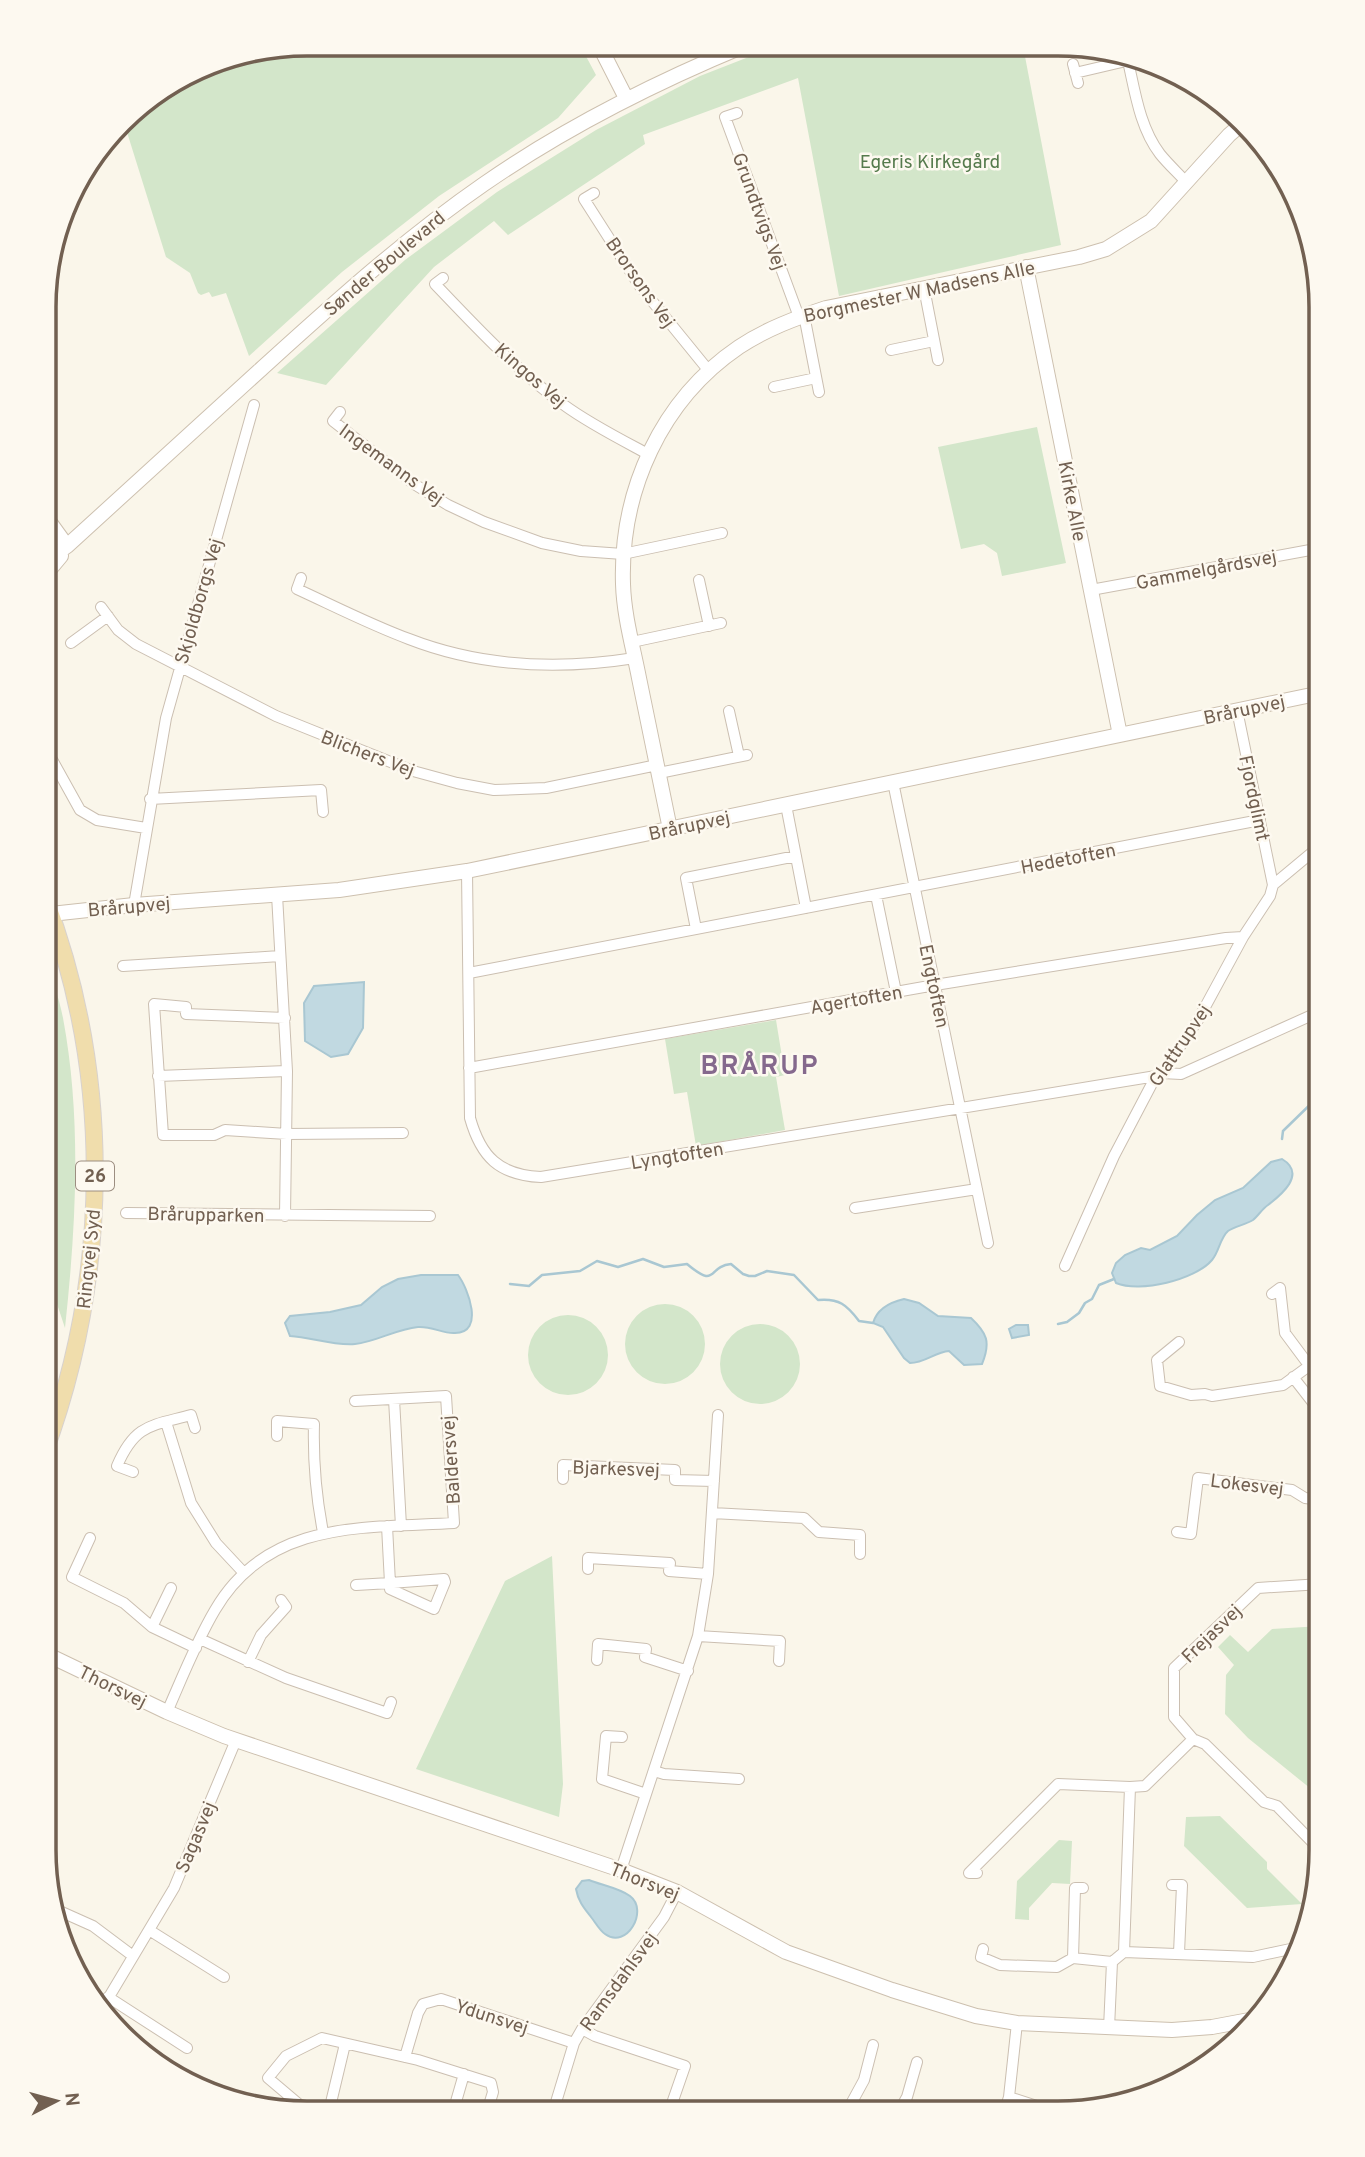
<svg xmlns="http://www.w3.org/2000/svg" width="1365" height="2157" font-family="Overpass,sans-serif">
	<rect width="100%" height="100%" fill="#faf6ea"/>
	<path fill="#d3e6ca" d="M307,44l273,1 16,30 -38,43 -119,78 -97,76 -93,84 -23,-63 -14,4 -3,-5 -8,3 -3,-2 -8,-20 -24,-16 -40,-128 -4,-6 11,-14 73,-45z
		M779,45l244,1 38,199 -222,51 -41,-218 -155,57 2,9 -137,91 -14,-14 -60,46 -108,118 -49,-12 128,-113 92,-68 99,-62 104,-54z
		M1037,427l29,136 -64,13 -5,-23 -13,-9 -23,5 -23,-102z
		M45,956c6,20 14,41 18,62 19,101 13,208 2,310l-20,-60z
		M776,1020l9,55 -9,2 9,53 -89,16 -9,-54 -13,2 -9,-55z
		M625 1344a40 40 0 1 1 80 0a40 40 0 1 1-80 0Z
		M528 1355a40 40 0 1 1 80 0a40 40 0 1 1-80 0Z
		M720 1364a40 40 0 1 1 80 0a40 40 0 1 1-80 0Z
		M552,1556l11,228 -4,33 -143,-48 89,-188z
		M1321,1626v171l-73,-59 -23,-24 1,-39 8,-10 -16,-18 12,-12 18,17 24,-23z
		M1220,1816l47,46v7l35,35 -55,4 -63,-62 2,-29z
		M1059,1840l13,1 -2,43 -18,-1 -23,25v12l-14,-1 2,-38z"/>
	<path fill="#c1d9e1" stroke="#a9c7d2" stroke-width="2" d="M364,982l-1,46 -15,26 -17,3 -26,-16 -1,-38 10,-17z
		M1282,1159c25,15 -1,36 -14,46 -6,4 -10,11 -15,15 -8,5 -18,6 -25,11 -8,7 -9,21 -16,29 -17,20 -72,33 -96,23l-4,-10 4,-10 9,-8 16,-7 9,2 27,-14 20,-21 18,-15 28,-12 28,-26z
		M421,1275h37c10,13 27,58 -3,58 -12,1 -23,-7 -37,-6 -22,2 -42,15 -63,17 -22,2 -44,-7 -65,-8l-5,-13 5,-7 40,-4 31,-7 21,-18 16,-8z
		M904,1299l15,4 19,13 33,2c16,15 20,24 11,46l-18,1 -15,-14c-14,1 -24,12 -39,12l-6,-5 -21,-31 -10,-4c4,-14 18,-21 31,-24z
		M1016,1325h12l1,10 -17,3 -3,-9z
		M589,1880c12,5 30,8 41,16 19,14 -3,54 -25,38 -5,-3 -10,-12 -14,-17 -7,-9 -13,-16 -15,-28l6,-8z"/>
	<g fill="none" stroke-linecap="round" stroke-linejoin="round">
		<path stroke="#a9c7d2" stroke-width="2.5" d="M1282,1139l1,-8 38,-37
			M510,1284l19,2 13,-11 38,-4 17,-10 21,6 25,-8 21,8 23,-3c31,26 20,2 44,0l12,10 6,2h6l12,-5 27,4 24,25c21,-2 29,5 41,21l14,2
			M1058,1324l9,-2 12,-9 6,-10 7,-4 7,-14 15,-6"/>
		<g stroke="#cbbfb1" stroke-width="12">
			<path id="street" d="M1128,61c7,31 12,67 32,93 8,10 18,19 27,29
				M1073,64l5,19
				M1075,73l64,-15
				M737,113l-12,4 74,200
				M594,193l-10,6 55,86 70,86
				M443,278l-8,6c41,43 81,86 129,121 26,19 56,34 84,49
				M924,288l14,72
				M804,315l15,77
				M891,350l43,-9
				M774,387l42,-9
				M340,412l-7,9 81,63 34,21 36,17 58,21 39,8 42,3 99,-21
				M301,578l-4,11c37,17 74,36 112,50 72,28 150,31 226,19
				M699,580l10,46
				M1091,590l230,-42
				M101,607l17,23 18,14 140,72 137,55 44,12 37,7 52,-2 111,-23
				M632,642l89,-19
				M71,643l37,-27
				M1237,710l36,175
				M729,711l10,45
				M45,747l35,63 17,10 49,8
				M659,773l88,-18
				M893,782l95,461
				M150,799l171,-9 2,22
				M786,805l20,103
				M467,871l3,247c11,39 29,57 71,59l615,-101
				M277,895l10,176 -2,145
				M876,895l20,97
				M134,905l32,-187 88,-313
				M696,929l-10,-51 110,-22
				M123,966l157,-10
				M469,973l791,-153
				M285,1018l-99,-4v-7l-32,-3 9,131h51l11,-5 62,4 116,-1
				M469,1068l466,-83 291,-47 17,-1
				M1162,1073l19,1 140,-63
				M158,1076l129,-5
				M855,1208l122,-19
				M126,1213l304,3
				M1065,1266l49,-110 42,-80 6,-3 36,-53 45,-83 27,-41 3,-11 48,-40
				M1272,1294l8,-6 5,45 32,43
				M45,1309l4,14
				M1179,1342l-22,18 3,26 31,9 14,-1 7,2 71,-11 26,-19
				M1293,1377l28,36
				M394,1399l7,127
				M166,1422l25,81 25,40 28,30
				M277,1436v-15l37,3c-1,37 2,72 9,108
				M133,1472l-16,-6c18,-42 34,-40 74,-51l4,13
				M563,1479v-14l112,5v10l39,1
				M712,1513l92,5 15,14 41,3v19
				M1177,1532l14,2 7,-56 94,12 13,8 16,2
				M90,1538l-18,39 52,26 28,24 44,21
				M588,1569v-11l82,5 -1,8 39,3
				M356,1585l34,-2v6l44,20 11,-27 -1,-3 -54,4 -3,-57
				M152,1627l19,-39
				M698,1636l82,5 -1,20
				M200,1639l86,39 101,35 4,-11
				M597,1660l1,-16 48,5 -1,8 43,14
				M248,1662l13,-27 25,-28 -5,-7
				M167,1712c15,-34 29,-70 48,-102 52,-90 149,-82 239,-87l-8,-127 -91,5
				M622,1737l-16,-1 -4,43 44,15
				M1193,1739l12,5 59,58 13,4 44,45
				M654,1771l10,3 75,5
				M621,1870l77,-234 10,-62 10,-159
				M977,1873h-8l89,-89 72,3
				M1172,1885h10l-3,68
				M1083,1888h-8l-2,70 39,4
				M55,1909l38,17 40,30
				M149,1930l75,47
				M983,1949l-2,8 19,8 57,2 16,-9
				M1124,1952l129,5 42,-9
				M108,1997l79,51
				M100,2012l74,-124 62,-148
				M1017,2023l-8,74 49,16
				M1109,2028l3,-66 12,-10 6,-165 15,-1 48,-47 -19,-22v-49l84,-80 63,-4
				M582,2029l13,7 90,30 -16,46
				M405,2057l13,-44 5,-9 18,-5 133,44
				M624,2109l10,3
				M307,2111l-39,-33 18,-22 36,-18 96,22 73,23 2,9 -6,20
				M329,2111l16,-67
				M453,2112l11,-38
				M553,2112l21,-69 8,-14 82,-112 13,-25
				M846,2113l18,-33 9,-35
				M898,2113l9,-16 10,-35
				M1004,2113l5,-16"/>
		</g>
		<g stroke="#cdc0af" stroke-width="16">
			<path id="secondary" d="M599,45l27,53
				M1026,267l94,468
				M46,517l21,29
				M46,561l21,-15c64,-59 128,-117 192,-175 73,-66 144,-131 225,-187 82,-57 170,-101 262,-139
				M46,574l15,-18
				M670,829c-10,-50 -21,-101 -31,-151 -6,-31 -15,-62 -16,-94 -3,-93 38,-184 116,-237 27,-18 57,-29 87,-39l253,-51 27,-8 45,-28 78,-86 14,-12
				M51,914l83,-9 205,-15 128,-19 854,-178
				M44,1653l123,59 57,24 397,134 56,22 109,60 106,38 84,26 41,7 155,7 40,-3 48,-9"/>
		</g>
		<g stroke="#d8d2ce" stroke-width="18">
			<path id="primary" d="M44,1454c66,-179 69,-377 1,-556"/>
		</g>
		<use href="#street" stroke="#fff" stroke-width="10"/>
		<use href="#secondary" stroke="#fff" stroke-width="14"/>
		<use href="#primary" stroke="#f0ddac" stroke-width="16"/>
	</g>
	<g text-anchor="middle" stroke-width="5" stroke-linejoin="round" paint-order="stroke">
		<rect fill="#fdf9f0" stroke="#9c8e81" stroke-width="2" x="76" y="1161.5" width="38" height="29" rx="5"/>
		<g font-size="18" font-weight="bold" fill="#726051">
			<text x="95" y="1182">26</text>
		</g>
		<g font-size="19" fill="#567b4d" stroke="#fdf9f0">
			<text x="930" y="168">Egeris Kirkegård</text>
		</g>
		<g font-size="19" fill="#726051" stroke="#fdf9f0">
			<text transform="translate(760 211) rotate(70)" y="7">Grundtvigs Vej</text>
			<text transform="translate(384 263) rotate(-40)" y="7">Sønder Boulevard</text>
			<text transform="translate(641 282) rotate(55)" y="7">Brorsons Vej</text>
			<text transform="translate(919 291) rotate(-12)" y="7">Borgmester W Madsens Alle</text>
			<text transform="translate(531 375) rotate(41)" y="7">Kingos Vej</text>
			<text transform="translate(392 464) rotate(36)" y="7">Ingemanns Vej</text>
			<text transform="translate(1073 501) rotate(79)" y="7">Kirke Alle</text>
			<text transform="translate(1206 569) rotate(-11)" y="7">Gammelgårdsvej</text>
			<text transform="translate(198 601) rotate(-74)" y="7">Skjoldborgs Vej</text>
			<text transform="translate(1244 709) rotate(-12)" y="7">Brårupvej</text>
			<text transform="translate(368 753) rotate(21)" y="7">Blichers Vej</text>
			<text transform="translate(1255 798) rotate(78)" y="7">Fjordglimt</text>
			<text transform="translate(689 825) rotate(-12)" y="7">Brårupvej</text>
			<text transform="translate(1068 858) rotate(-11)" y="7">Hedetoften</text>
			<text transform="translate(129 906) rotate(-5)" y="7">Brårupvej</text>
			<text transform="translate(935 986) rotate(78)" y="7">Engtoften</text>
			<text transform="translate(856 999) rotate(-10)" y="7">Agertoften</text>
			<text transform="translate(1179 1045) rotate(-56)" y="7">Glattrupvej</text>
			<text transform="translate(677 1155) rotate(-9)" y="7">Lyngtoften</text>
			<text transform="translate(206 1214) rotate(1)" y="7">Brårupparken</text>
			<text transform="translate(88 1259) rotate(-84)" y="7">Ringvej Syd</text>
			<text transform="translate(450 1460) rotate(-94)" y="7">Baldersvej</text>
			<text transform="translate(616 1468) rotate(2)" y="7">Bjarkesvej</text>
			<text transform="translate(1247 1484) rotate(7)" y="7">Lokesvej</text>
			<text transform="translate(1211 1633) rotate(-44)" y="7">Frejasvej</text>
			<text transform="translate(113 1686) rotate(26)" y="7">Thorsvej</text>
			<text transform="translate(195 1837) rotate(-67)" y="7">Sagasvej</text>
			<text transform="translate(645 1881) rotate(22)" y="7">Thorsvej</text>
			<text transform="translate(618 1981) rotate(-54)" y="7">Ramsdahlsvej</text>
			<text transform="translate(492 2016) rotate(18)" y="7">Ydunsvej</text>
		</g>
		<g font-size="26" font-weight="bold" letter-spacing="2" fill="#85698d" stroke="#fdf9f0">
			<text x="760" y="1074">BRÅRUP</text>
		</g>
	</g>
	<path d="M0 0H1365V2157H0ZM307 56H1058A251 251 0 0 1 1309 307V1850A251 251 0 0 1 1058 2101H307A251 251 0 0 1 56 1850V307A251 251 0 0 1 307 56Z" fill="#fdf9f0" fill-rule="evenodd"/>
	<path fill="none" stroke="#726051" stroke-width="3.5" d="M307 56H1058A251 251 0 0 1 1309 307V1850A251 251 0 0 1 1058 2101H307A251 251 0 0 1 56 1850V307A251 251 0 0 1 307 56Z"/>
	<g transform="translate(56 2101) rotate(84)" stroke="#fdf9f0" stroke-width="5" paint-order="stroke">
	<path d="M0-5L12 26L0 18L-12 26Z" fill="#726051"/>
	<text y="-10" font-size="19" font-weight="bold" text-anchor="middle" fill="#726051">N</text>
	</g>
</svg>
